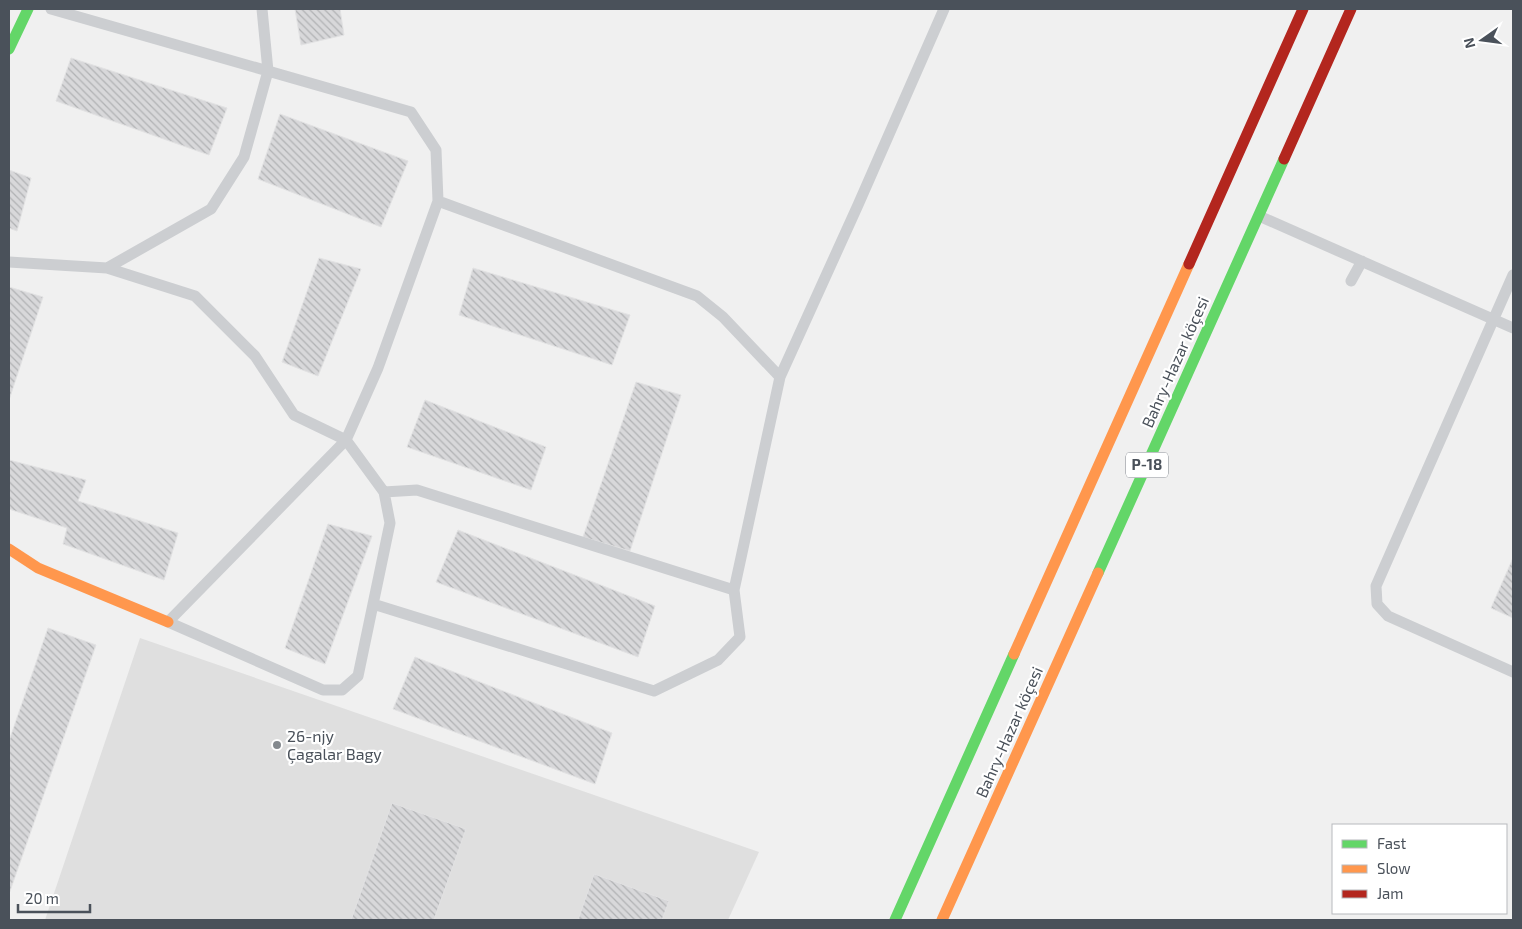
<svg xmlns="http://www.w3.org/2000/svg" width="1522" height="929" font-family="'Exo 2',sans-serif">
	<defs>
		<pattern id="building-back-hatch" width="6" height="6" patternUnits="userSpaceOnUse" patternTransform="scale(1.25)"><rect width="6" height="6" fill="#d8d8da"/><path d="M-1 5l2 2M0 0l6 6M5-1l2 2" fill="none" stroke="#b1b2b4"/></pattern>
	</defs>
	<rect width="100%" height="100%" fill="#f0f0f0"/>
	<path fill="#dfdfdf" d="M140,638l619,214 -31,68h-683z"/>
	<path fill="url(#building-back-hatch)" stroke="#e2e2e3" d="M295,9h45l4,26 -43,10z
		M71,58l156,50 -18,47 -153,-54z
		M280,114l128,47 -27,66 -123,-48z
		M9,170l22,8 -14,53 -8,-3z
		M319,258l42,11 -43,107 -36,-14z
		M473,268l157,47 -18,50 -153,-50z
		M9,287l34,10 -34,103z
		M636,382l45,13 -51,156 -47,-14z
		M425,400l121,47 -15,43 -124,-43z
		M9,460l77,20 -8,21 100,32 -14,47 -101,-36 4,-16 -58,-19z
		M328,524l44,12 -47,128 -40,-16z
		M458,530l197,76 -17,51 -202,-75z
		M1513,558v60l-22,-10z
		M48,628l48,17 -87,249v-153z
		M415,657l197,76 -17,51 -202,-75z
		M392,803l74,26 -32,91h-83z
		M594,874l75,27 -7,19h-84z"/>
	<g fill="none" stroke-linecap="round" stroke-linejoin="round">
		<path stroke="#ccced1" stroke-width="11" d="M1259,216l254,112
			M9,262l98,6 88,28 60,60 39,59 52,25 38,52 6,31 -32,153 -16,14h-19l-155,-68 178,-182 32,-72 60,-167 -2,-51 -25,-38 -360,-103
			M107,268l104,-59 33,-52 24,-86 -6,-62
			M1513,275l-137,311 1,18 11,12 125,56
			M1351,281l11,-20
			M780,377l78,-172 86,-196
			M384,492l33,-2 317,100
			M373,604l281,87 64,-31 22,-23 -6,-47 46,-213 -57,-60 -26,-21 -259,-95"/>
		<path stroke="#63d668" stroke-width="11" d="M9,49l19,-40
			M1098,573l186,-414
			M895,920l119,-266"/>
		<path stroke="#ff974d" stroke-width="11" d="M9,549l29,19 130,54
			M1014,654l175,-390
			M942,920l156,-347"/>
		<path stroke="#b3261e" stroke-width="11" d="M1284,159l67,-150
			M1189,264l114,-255"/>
	</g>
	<circle fill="#84898e" stroke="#fff" stroke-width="2" cx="277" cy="745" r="5"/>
	<g text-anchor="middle" stroke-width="4.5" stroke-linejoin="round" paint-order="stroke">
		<rect fill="#fff" stroke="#80858c" stroke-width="1" x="1126" y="452.5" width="42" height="25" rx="4"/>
		<g font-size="15" font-weight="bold" fill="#4a515a">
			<text x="1147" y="470">P-18</text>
		</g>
		<g font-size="16" fill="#4a515a" stroke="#fff">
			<text transform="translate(1175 362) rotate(-66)" y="6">Bahry-Hazar köçesi</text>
			<text transform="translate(1009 732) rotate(-66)" y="6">Bahry-Hazar köçesi</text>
		</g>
		<g font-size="16" fill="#4a515a" stroke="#fff" text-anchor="start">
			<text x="287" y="742">26-njy<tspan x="287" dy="18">Çagalar Bagy</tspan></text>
		</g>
	</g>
	<rect width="1522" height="929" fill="none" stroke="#4a515a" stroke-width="20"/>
	<rect x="1332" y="824" width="175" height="90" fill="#ffffff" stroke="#b7b9bd"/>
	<rect x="1342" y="840" width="25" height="8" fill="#63d668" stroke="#b7b9bd"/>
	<text x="1377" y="849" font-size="15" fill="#4a515a">Fast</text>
	<rect x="1342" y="865" width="25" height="8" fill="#ff974d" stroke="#b7b9bd"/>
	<text x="1377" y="874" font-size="15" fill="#4a515a">Slow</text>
	<rect x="1342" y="890" width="25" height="8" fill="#b3261e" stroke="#b7b9bd"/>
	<text x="1377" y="899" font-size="15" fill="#4a515a">Jam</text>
	<g transform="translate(1482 40) rotate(256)" stroke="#ffffff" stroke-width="4" paint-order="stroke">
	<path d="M0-4L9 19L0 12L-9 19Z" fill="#4a515a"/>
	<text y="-8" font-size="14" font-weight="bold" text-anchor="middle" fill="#4a515a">N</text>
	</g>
	<path d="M18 904v8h72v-8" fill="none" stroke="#4a515a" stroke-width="2.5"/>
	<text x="25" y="904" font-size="15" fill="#4a515a" stroke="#ffffff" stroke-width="4" paint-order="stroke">20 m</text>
</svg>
